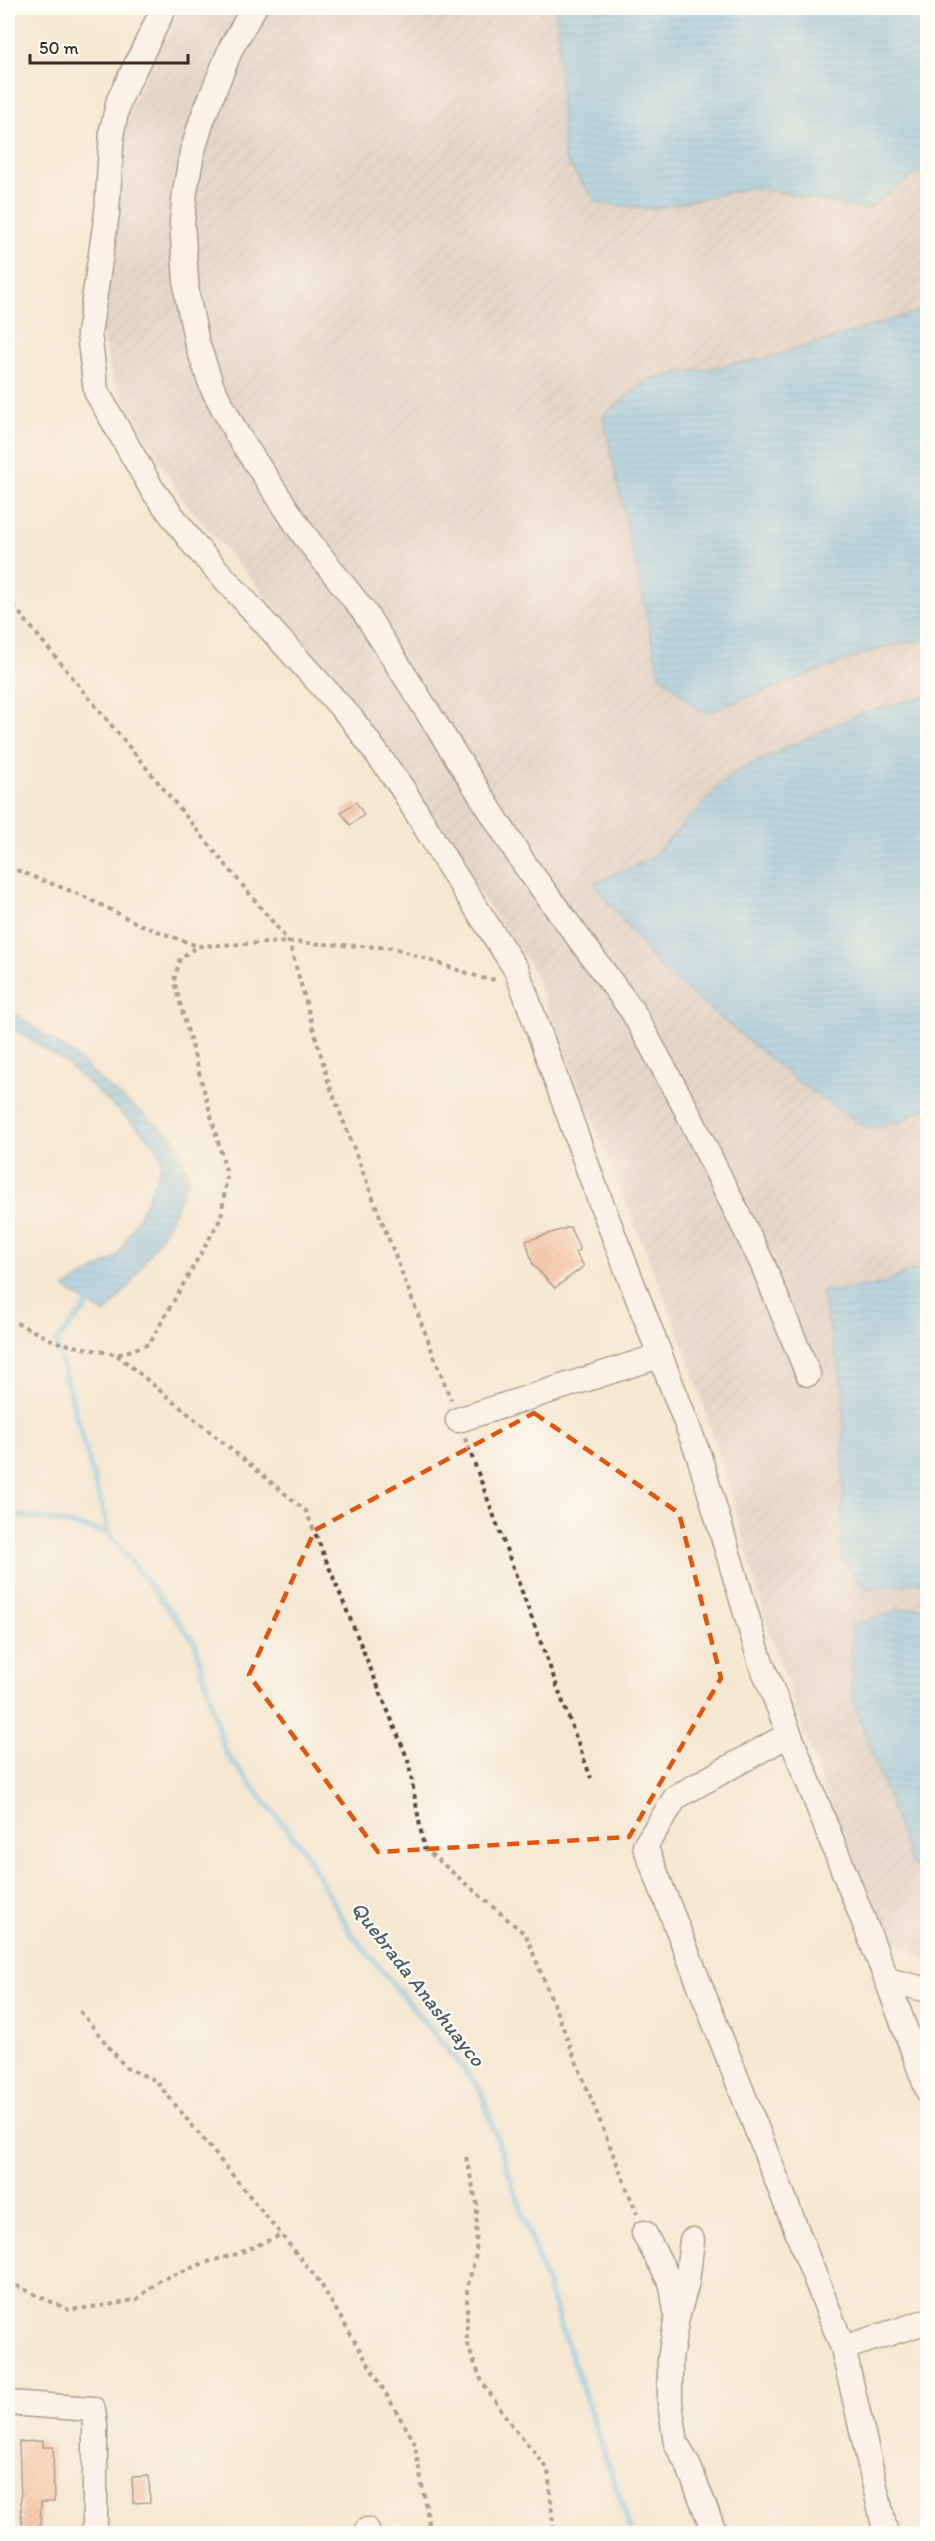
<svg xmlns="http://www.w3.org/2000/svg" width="935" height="2541" font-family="Itim,sans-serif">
	<defs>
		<pattern id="industrial-furrows" width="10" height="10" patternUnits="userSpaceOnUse" patternTransform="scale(1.5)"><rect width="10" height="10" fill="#cfc0bb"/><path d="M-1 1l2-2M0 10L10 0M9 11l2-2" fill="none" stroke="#b3a5a0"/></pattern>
		<pattern id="water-rules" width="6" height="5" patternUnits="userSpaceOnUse" patternTransform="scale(1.5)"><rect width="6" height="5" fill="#72bfec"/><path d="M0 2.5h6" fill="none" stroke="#5f9bbf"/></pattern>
		<pattern id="building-hatch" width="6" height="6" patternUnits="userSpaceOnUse" patternTransform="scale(1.5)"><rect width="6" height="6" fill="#f7a781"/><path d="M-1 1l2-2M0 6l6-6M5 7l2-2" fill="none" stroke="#c98869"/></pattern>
	</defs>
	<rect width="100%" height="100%" fill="#fdfcf7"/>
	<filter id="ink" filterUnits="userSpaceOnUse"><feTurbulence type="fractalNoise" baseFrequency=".0167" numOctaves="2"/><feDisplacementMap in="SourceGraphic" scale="12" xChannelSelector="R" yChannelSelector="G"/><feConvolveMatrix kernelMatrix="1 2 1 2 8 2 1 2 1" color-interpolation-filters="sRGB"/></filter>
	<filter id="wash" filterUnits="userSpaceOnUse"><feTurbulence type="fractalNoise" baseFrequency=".008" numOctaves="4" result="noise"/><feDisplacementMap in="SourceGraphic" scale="24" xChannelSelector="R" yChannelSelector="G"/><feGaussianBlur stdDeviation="1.35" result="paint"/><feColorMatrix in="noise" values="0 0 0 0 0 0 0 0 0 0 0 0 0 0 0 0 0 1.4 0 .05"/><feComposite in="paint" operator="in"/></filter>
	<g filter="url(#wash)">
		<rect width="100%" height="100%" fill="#f5e7d1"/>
		<path fill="url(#industrial-furrows)" d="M180,8h747v1953l-35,-23 -21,-32 -49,-120 -56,-165 -37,-135 -43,-135 -156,-386 -245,-347 -102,-118 -70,-119 -13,-53 22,-198 14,-36z"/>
		<path fill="url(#water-rules)" stroke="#567485" stroke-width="1.5" d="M556,8h371v152l-4,9 -57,41 -112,-23 -101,22 -56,-6 -33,-45z
			M927,309v330l-46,9 -177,66 -45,-41 -56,-257 47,-38 117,-20z
			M927,696v412l-27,14 -32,7 -67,-45 -140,-115 -67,-86 56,-24 81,-85 128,-60z
			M8,1009l65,45 31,29 72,57 13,39 -20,44 -39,62 -25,29 -41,-26 53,-31 30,-57 15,-37 -7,-19 -90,-82 -57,-37z
			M927,1263v318l-62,8 -23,-29 2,-169 -23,-99 61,-8z
			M927,1607h1l-1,266 -16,-9 -59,-167v-72l47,-15z"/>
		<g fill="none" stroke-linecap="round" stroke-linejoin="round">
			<path stroke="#72bfec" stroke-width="6" d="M94,1298l-38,44 53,191 86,110 30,109 78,97 47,83 130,157 152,445
				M8,1514l47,7 54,12"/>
		</g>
		<g id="blocks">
			<path fill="url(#building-hatch)" d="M356,802l8,13 -14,10 -9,-13z
				M570,1227l10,23 -5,2 9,14 -29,22 -22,-23 -7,-24z
				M43,2441v6h10l1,55h-13l-1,29h-18l-3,-89z
				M149,2476l1,26 -17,1 -1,-26z"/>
		</g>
	</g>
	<g filter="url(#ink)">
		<use href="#blocks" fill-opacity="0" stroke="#574639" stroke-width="1.5"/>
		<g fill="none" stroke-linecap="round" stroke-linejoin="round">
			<g stroke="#574639" stroke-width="27">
				<path id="minor" d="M164,8l-45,92 -7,30 -5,83 -18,121 7,57 56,98 43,57 156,172 51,70 45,75 70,108 76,211 106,274 61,204 127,320 41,111
					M254,8l-23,40 -29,72 -10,33 -7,38 -3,32 5,72 10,48 15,44 26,49 66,99 61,78 160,252 108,147 52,95 77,156 46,111
					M458,1420l201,-64
					M788,1735l-112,62 -31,49 198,502 43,186
					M887,1980l41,10
					M644,2233l28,52 4,27
					M692,2240l-5,42 -10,35 -7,42v44l6,40 13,24 26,67
					M843,2348l85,-27
					M8,2403l85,6 2,16v109
					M365,2534l2,-4"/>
			</g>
			<path stroke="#574639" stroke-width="4" stroke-dasharray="4.5 4.5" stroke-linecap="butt" d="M8,599l281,343 40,142 122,316
				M8,867l73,28 58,29 58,22
				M8,1319l48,23 61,13 32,-11 72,-126 6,-44 -53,-193 6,-23 18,-12 91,-4 105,6 88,30 16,2
				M117,1355l189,156 102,249 16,88 102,87 111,279
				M465,1438l126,340
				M80,2011l46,57 29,12 164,201 95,160 17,93
				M466,2157l11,48 -1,49 -9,35v55l15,38 29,42 37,45 6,65
				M8,2282l61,28 46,-6 22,-5 23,-19 44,-17 33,-9 44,-19"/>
			<use href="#minor" stroke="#fff" stroke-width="24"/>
		</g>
	</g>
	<path d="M0 0H935V2541H0ZM534,1413l145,100 42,165 -92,159 -251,15 -129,-177 66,-145z" fill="#f5e7d1" fill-opacity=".55" fill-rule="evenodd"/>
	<path fill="none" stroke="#df570d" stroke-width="4.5" stroke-dasharray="12 8" stroke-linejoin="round" d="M534,1413l145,100 42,165 -92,159 -251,15 -129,-177 66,-145z"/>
	<g text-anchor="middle" stroke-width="4.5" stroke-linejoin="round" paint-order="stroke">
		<g font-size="21" font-style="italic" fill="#4e5e66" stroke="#fdfcf7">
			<text transform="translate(418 1984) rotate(52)" y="7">Quebrada Anashuayco</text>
		</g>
	</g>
	<rect width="935" height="2541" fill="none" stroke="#fdfcf7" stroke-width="30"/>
	<path d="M30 54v9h158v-9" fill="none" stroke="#3b2a1e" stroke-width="3"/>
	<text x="39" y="54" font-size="18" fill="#3b2a1e" stroke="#fdfcf7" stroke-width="4.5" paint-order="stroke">50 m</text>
</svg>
